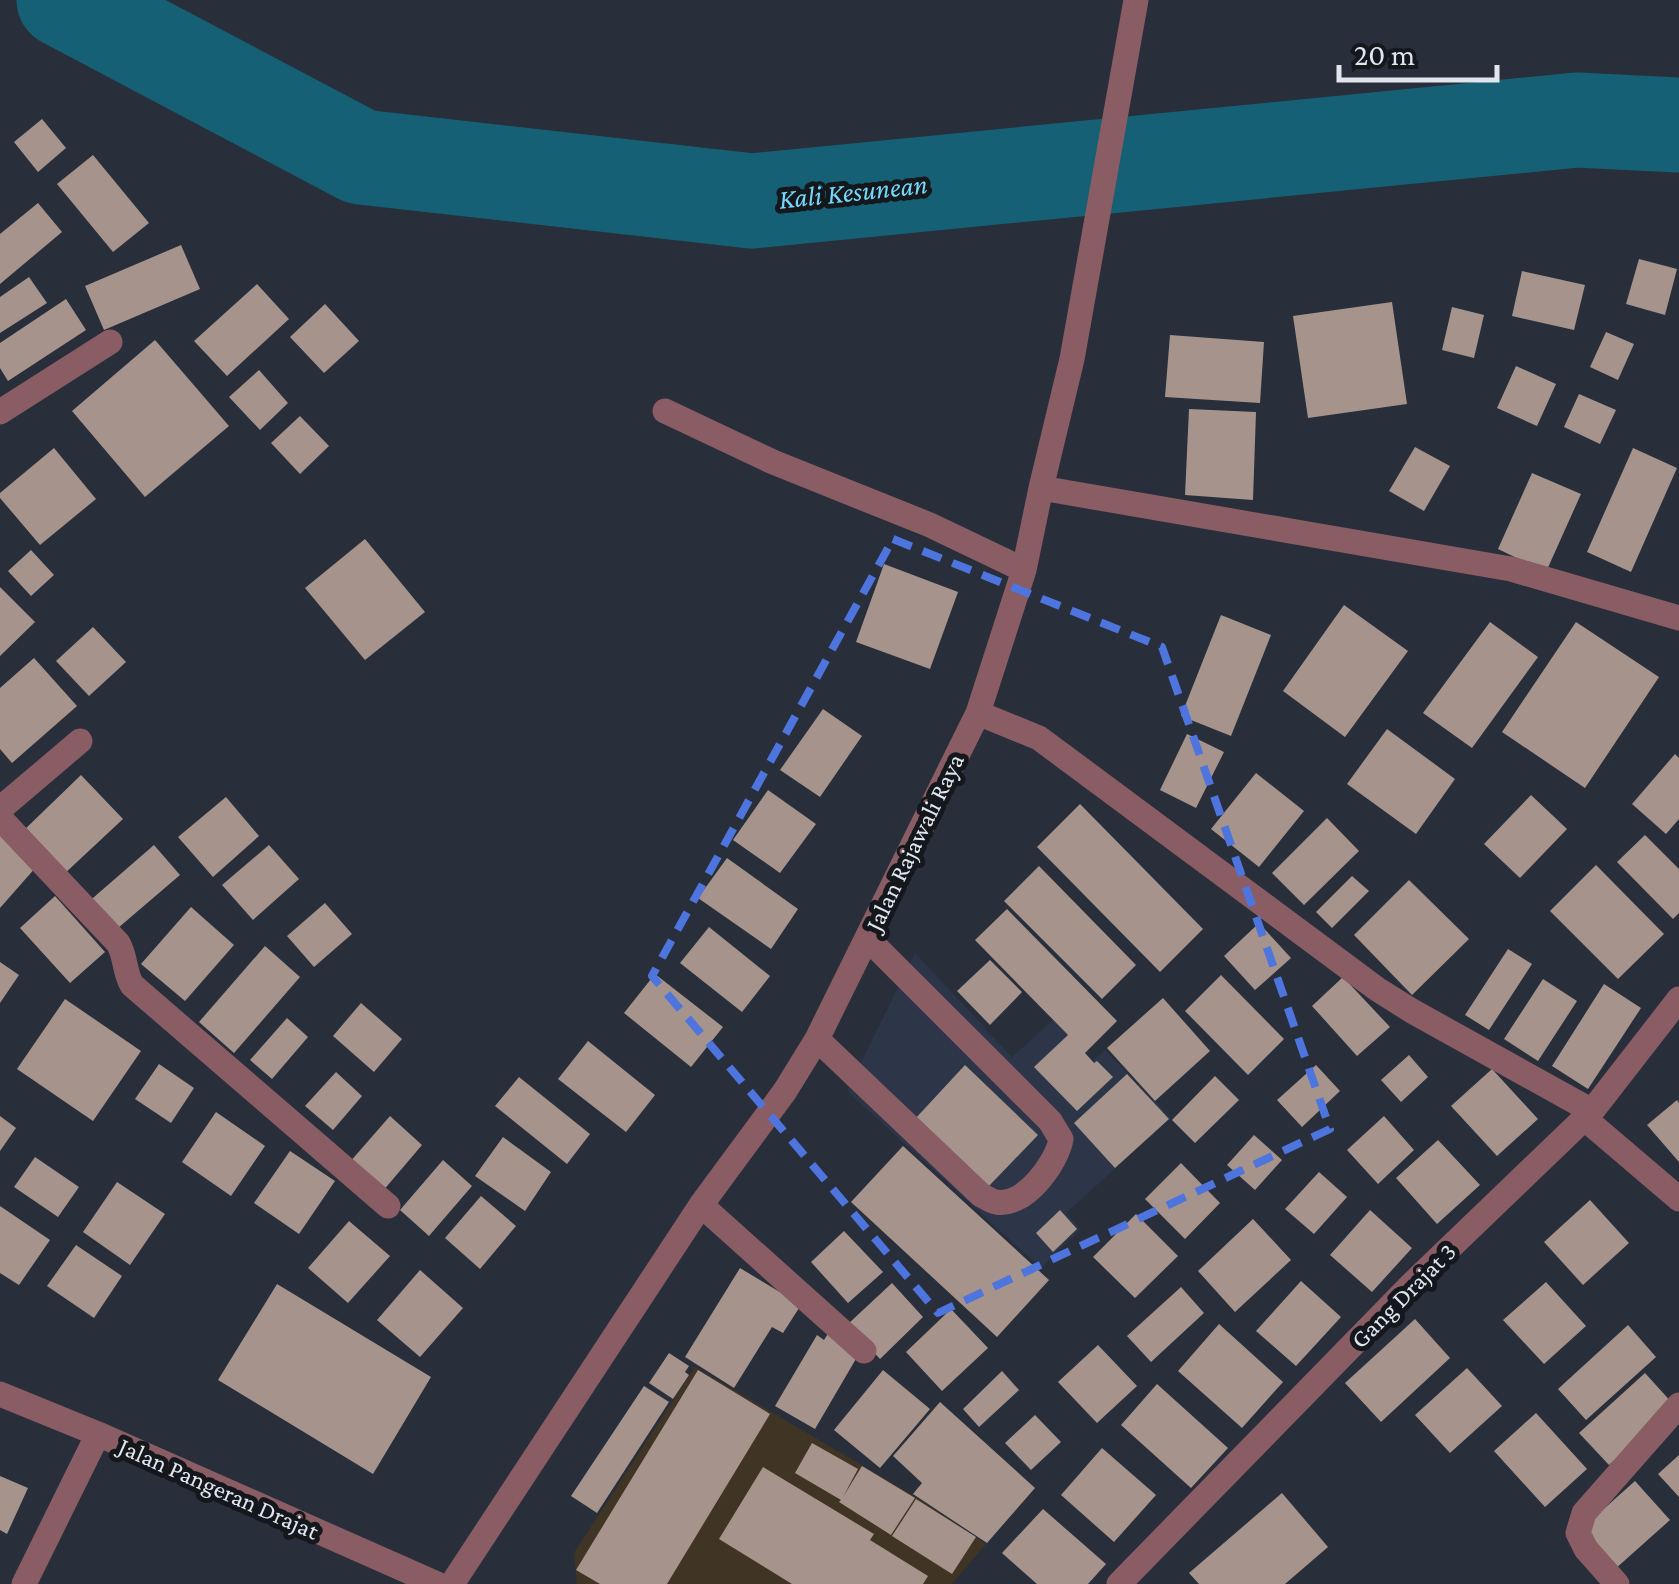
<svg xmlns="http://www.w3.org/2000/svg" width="1679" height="1584" font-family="'Crimson Pro',serif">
	<rect width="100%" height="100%" fill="#282f3b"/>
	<path fill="#2c3648" d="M915,953l97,104 41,-37 40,41 12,-11 66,68 -105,95 14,16 -39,39 -194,-177z"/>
	<path fill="#403425" d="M695,1367l221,130 70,47 -34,40h-375l-3,-31z"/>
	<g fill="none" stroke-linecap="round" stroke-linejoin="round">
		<path stroke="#166075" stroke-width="95" d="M64,0l297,157 391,44 825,-81 102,5"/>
	</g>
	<path fill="#a6948c" d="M42,119l24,29 -28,24 -24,-30z
		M93,155l56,68 -36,29 -56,-68z
		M38,203l24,29 -62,52v-50z
		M181,245l19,44 -96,41 -19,-44z
		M1639,259l38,10 -12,46 -39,-11z
		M1522,271l63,14 -11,45 -62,-14z
		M29,277l18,26 -47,30v-36z
		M257,284l32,35 -62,57 -33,-35z
		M66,299l20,31 -78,51 -8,-13v-25z
		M1392,302l15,102 -99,14 -15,-102z
		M325,304l34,37 -35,32 -34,-36z
		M1452,307l32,8 -10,43 -32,-8z
		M1606,332l28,12 -16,36 -28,-13z
		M1170,335l94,7 -4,61 -95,-6z
		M155,340l74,86 -84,71 -73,-86z
		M1516,366l40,18 -19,42 -40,-18z
		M259,370l29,33 -28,27 -31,-33z
		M1579,394l37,16 -16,34 -36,-17z
		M1189,409l67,3 -3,88 -68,-5z
		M300,416l29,30 -29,28 -29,-31z
		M1415,447l35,19 -26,45 -35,-20z
		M54,448l42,51 -56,46 -40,-47v-5z
		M1633,448l44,20 -46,104 -44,-20z
		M1532,473l49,21 -35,78 -48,-23z
		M365,539l60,73 -60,48 -60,-72z
		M31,550l23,25 -23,21 -23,-25z
		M884,564l74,28 -28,77 -74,-27z
		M0,587l35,35 -35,34z
		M1344,605l64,46 -63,86 -62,-46z
		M1221,615l50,20 -40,101 -50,-20z
		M1490,622l48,35 -66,91 -49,-35z
		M1576,622l83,55 -74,111 -83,-56z
		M93,627l33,35 -37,34 -33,-35z
		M34,658l43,48 -65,57 -12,-14v-61z
		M823,709l39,27 -42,61 -40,-27z
		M1387,729l68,50 -39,55 -69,-50z
		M1187,734l37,18 -28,56 -36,-18z
		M1675,754l4,4v61l-13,15 -34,-30z
		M1256,773l48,38 -45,56 -48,-38z
		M81,775l42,44 -61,57 -41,-43z
		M768,790l48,34 -36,49 -47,-33z
		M1531,795l36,34 -47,49 -36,-34z
		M226,797l33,39 -46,41 -35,-40z
		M1080,804l123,125 -43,43 -123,-125z
		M1327,818l32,33 -55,54 -32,-32z
		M0,832l37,34 -37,42z
		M1645,835l34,34v44l-6,6 -56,-57z
		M154,845l26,30 -69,59 -25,-30z
		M269,845l30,34 -46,41 -31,-35z
		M727,858l71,51 -27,40 -73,-51z
		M1596,865l68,69 -46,45 -68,-68z
		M1039,866l97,99 -34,34 -98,-98z
		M1352,876l17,15 -37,37 -16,-16z
		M1409,880l60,59 -57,56 -58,-60z
		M55,896l50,56 -35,31 -50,-55z
		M325,903l27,31 -38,33 -27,-31z
		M191,907l43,38 -49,56 -44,-37z
		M1007,909l110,112 -32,32 9,10 3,-2 16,16 -36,34 -43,-44 34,-32 -93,-95z
		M1259,923l32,35 -36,32 -31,-34z
		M709,927l61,49 -28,36 -62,-49z
		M265,946l35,31 -66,76 -35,-31z
		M1508,949l24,15 -43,66 -24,-15z
		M990,960l32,32 -32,33 -33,-34z
		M0,962l19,13 -19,28z
		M655,974l68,53 -32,40 -67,-54z
		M1221,975l63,64 -36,36 -63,-64z
		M1343,977l47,50 -33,29 -45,-50z
		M1543,979l34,22 -39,60 -34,-22z
		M1604,984l37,24 -53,81 -36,-23z
		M1163,998l47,53 -55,50 -48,-53z
		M65,999l76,52 -48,70 -76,-52z
		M361,1003l41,36 -28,33 -41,-36z
		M287,1018l21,19 -36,42 -22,-19z
		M588,1041l67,54 -29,37 -68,-53z
		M1409,1055l19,22 -27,25 -20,-22z
		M159,1064l35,24 -23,35 -36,-24z
		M965,1065l73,70 -50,52 -73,-68z
		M1316,1065l24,26 -38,36 -25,-27z
		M1492,1069l46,50 -41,37 -46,-50z
		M336,1072l26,24 -29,34 -28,-24z
		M1127,1074l42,45 -54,49 -41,-45z
		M1215,1076l24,24 -44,43 -23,-23z
		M519,1077l71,57 -23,30 -72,-58z
		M1677,1100l2,3v59l-32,-37z
		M216,1112l49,34 -34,50 -49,-34z
		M0,1116l16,12 -16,23z
		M390,1116l32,29 -40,47 -33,-29z
		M1384,1116l30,34 -36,34 -31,-34z
		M1254,1135l28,25 -27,30 -28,-25z
		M503,1137l48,35 -26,39 -50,-35z
		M1438,1140l42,45 -43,39 -41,-46z
		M903,1146l146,134 -52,57 -146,-135z
		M290,1151l45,30 -36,53 -45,-31z
		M35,1157l44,30 -21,30 -44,-30z
		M443,1160l29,26 -43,50 -29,-26z
		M1181,1163l39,40 -35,36 -40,-40z
		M1319,1172l28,25 -33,37 -29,-25z
		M117,1182l48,32 -35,51 -47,-33z
		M481,1196l35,30 -36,43 -35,-31z
		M1590,1200l39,43 -46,42 -39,-43z
		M0,1206l50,34 -31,45 -19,-12z
		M1060,1210l17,19 -24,23 -17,-19z
		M1370,1210l42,38 -40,44 -42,-37z
		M1136,1214l42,42 -43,42 -42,-41z
		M1253,1219l38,41 -56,52 -37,-41z
		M349,1221l41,35 -42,47 -40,-35z
		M844,1231l39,41 -35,31 -37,-41z
		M76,1245l46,31 -28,42 -47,-32z
		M740,1268l61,37 -18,28 -11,-6 -38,61 -49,-31z
		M420,1270l43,38 -43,49 -43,-37z
		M1301,1281l40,36 -45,49 -40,-35z
		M1546,1282l40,44 -42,38 -41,-44z
		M892,1283l31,34 -43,42 -32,-35z
		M277,1284l154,93 -58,97 -155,-94z
		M1181,1287l23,26 -53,49 -24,-26z
		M951,1309l37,39 -46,43 -36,-39z
		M1415,1319l35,39 -69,64 -36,-39z
		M1219,1324l64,58 -41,46 -64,-57z
		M1628,1325l28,32 -70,63 -28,-31z
		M829,1332l31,20 -45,77 -40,-23 42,-71 7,5z
		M1098,1345l39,41 -40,37 -39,-41z
		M669,1353l20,13 -4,6 4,3 -16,24 -24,-16z
		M1467,1368l35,38 -52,47 -35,-38z
		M698,1370l72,44 -103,170h-67l-24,-14z
		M883,1370l47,39 -50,59 -46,-38z
		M1002,1371l17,19 -40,37 -16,-18z
		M1645,1373l29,32 -65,60 -30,-32z
		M1157,1384l71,64 -37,40 -70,-63z
		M644,1386l25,16 -72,111 -26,-17z
		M940,1402l95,86 -48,55 -74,-49 9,-11 -29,-27z
		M1536,1413l51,56 -42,38 -51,-56z
		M1035,1415l26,27 -30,28 -26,-27z
		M812,1443l46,26 -15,28 19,-31 53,32 -24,37 -52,-33 2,-2 -46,-27z
		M1102,1448l54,47 -42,47 -53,-47z
		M1679,1455v42l-21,-23z
		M763,1467l111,67 -4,6 58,36 -5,8h-131l-73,-45z
		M0,1476l28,12 -21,46 -7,-4z
		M1635,1481l35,39 -56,50 -35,-39z
		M1282,1493l46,54 -43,37h-86l-10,-11z
		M916,1499l60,38 -24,37 -60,-38z
		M1043,1509l63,55 -18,20h-51l-35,-31z"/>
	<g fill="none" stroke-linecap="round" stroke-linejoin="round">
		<path stroke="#8a5c63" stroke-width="25" d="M665,411l108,51 157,63 94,45
			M0,412l110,-70
			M1041,488l470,81 168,49
			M978,713l61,25 338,251 35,22 180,100
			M0,809l80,-68
			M0,818l118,125c8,13 6,29 14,42l256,221
			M817,1039l164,156c5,2 9,6 15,7 28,6 61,-39 65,-63l-11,-18 -183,-183
			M1584,1118l95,81
			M701,1205l163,146
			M0,1394l98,40 339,150
			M24,1584l74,-150
			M452,1584l249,-379 84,-114 32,-52 161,-326 46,-143 17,-82 31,-129 64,-359
			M1119,1584l293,-300 180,-173 87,-112
			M1617,1584l-31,-35 -8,-16 6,-20 95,-108"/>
	</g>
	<path fill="none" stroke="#4e74de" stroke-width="8" stroke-dasharray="20 12" stroke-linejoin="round" d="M893,539l269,108 168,482 -392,184 -286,-337z"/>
	<g text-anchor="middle" stroke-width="10" stroke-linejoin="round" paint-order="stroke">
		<g font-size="25" fill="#e1e6ee" stroke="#14171c">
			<text transform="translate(914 842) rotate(-64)" y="9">Jalan Rajawali Raya</text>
			<text transform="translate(1403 1295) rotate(-45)" y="9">Gang Drajat 3</text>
			<text transform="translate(219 1488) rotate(24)" y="9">Jalan Pangeran Drajat</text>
		</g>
		<g font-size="28" font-style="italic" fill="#73d9fb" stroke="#14171c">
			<text transform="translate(853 191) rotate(-6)" y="10">Kali Kesunean</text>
		</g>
	</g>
	<path d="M1339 65v15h158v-15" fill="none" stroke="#e1e6ee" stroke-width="5"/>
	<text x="1354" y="65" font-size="30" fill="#e1e6ee" stroke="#14171c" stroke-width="8" paint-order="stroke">20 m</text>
</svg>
